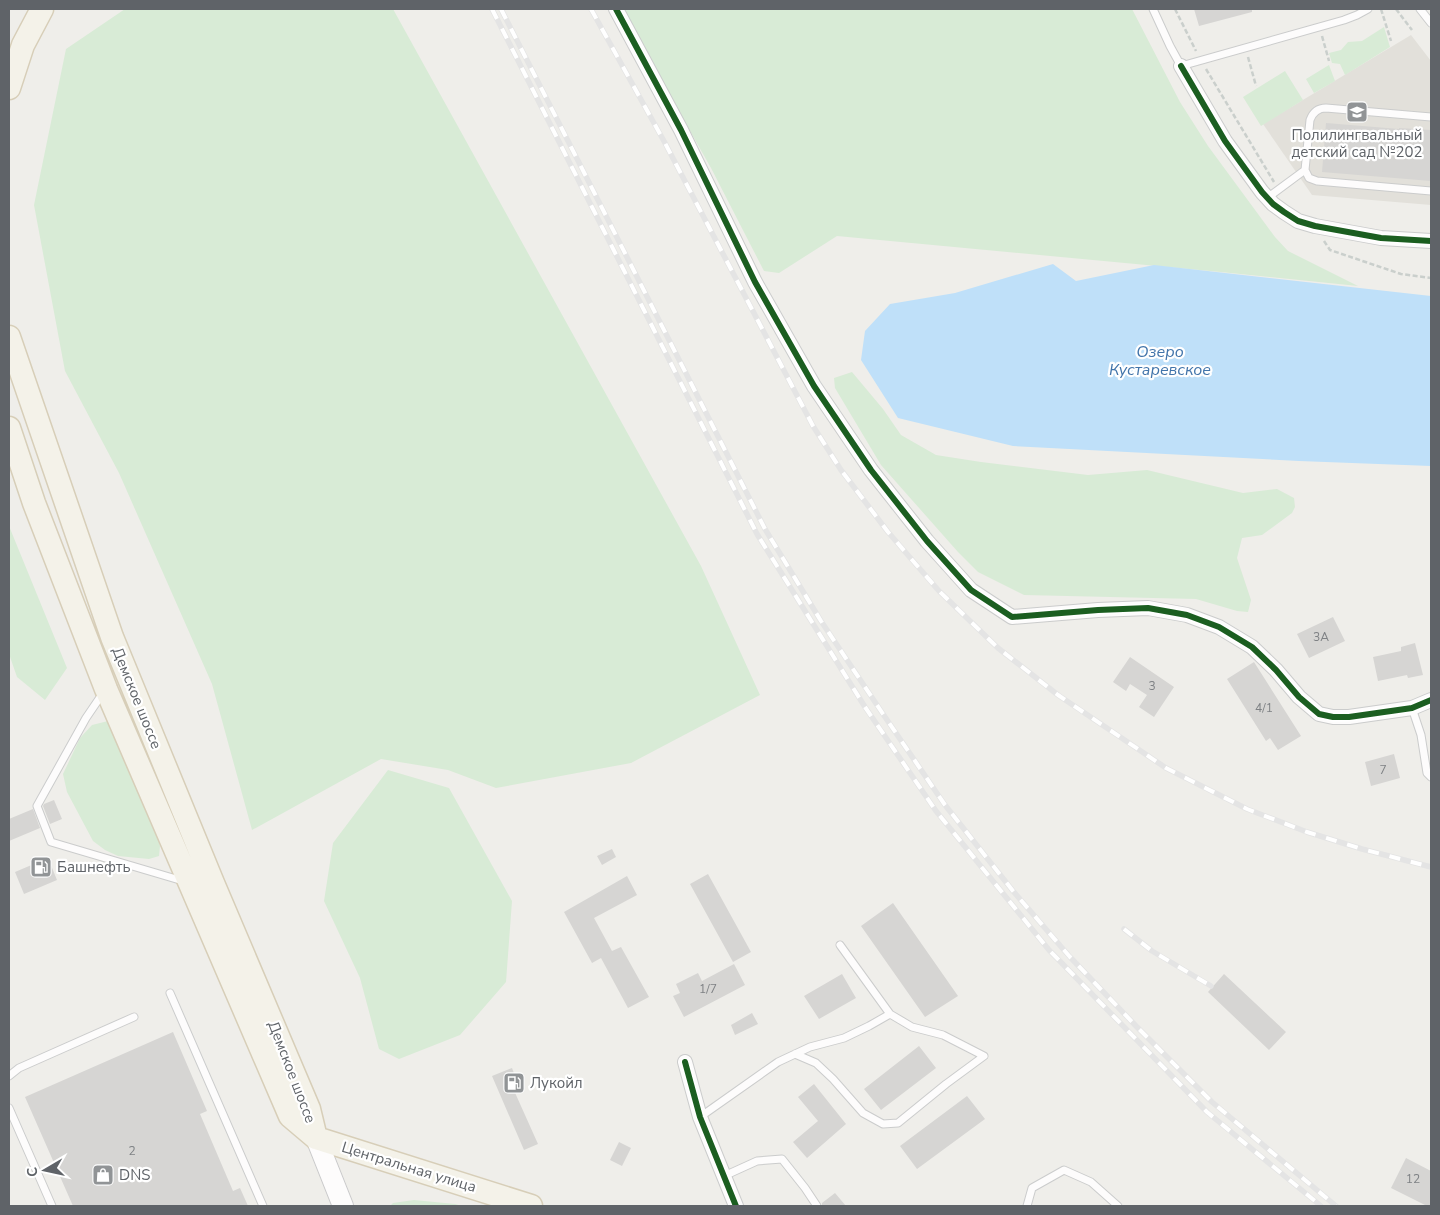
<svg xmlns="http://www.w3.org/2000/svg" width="1440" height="1215" font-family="'Nunito Sans',sans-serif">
	<rect width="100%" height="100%" fill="#efeeea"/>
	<path fill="#e2e0da" d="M1411,35l20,26v144l-119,-10 -49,-71z"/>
	<path fill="#d8ebd6" d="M125,9h268l308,557 59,129 -129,68 -135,25 -48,-18 -67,-11 -129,71 -40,-146 -93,-211 -54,-102 -31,-166 32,-156z
		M621,9h511l48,93 28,44 67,91 13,14 70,35 -137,-14 -384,-36 -58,37 -15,-2 -53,-103z
		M1384,27l6,20 -45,28 -5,-11 -8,-1 -3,-10 12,-3 7,-8 14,-1z
		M1329,65l6,16 -21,12 -8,-14z
		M1285,71l18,29 -42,26 -18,-29z
		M852,372l31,37 18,26 35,20 45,7 107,13 59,-5 96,23 34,-4 17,9 1,9 -3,6 -30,22 -20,3 -5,20 14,42 -3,12 -11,-1 -41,-12 -172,-4 -46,-23 -20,-20 -77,-87 -46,-77 -1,-10z
		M9,526l58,142 -22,32 -28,-23 -8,-23z
		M108,721l44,96 8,29 -1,10 -10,3 -31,-3 -13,-6 -12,-9 -26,-49 -4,-18 17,-36 12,-13z
		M388,770l61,18 63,113 -6,81 -46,53 -61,24 -20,-10 -19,-71 -36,-77 9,-58z
		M414,1200l41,4 7,2h-72l3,-3z"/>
	<path fill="#bfe0f9" d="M1053,264l23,17 78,-16 277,31v170l-132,-5 -286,-15 -115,-28 -37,-58 4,-29 25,-27 65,-11z"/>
	<path fill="#d6d5d3" d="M1194,9h58v3l-53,14z
		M1326,123l73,6v-1l32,2v51l-109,-9z
		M1333,617l12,24 -36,17 -12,-24z
		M1415,643l8,32 -15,3 -1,-3 -29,6 -5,-24 28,-6v-4z
		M1130,657l44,30 -20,30 -15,-10 8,-12 -17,-11 -4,7 -13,-9z
		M1254,662l47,74 -23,14 -8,-12 -4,3 -39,-62z
		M1394,754l6,24 -29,8 -6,-24z
		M54,800l8,19 -12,5 -7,-18 1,-2z
		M33,809l7,19 -31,13v-22z
		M612,849l4,8 -14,8 -5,-9z
		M48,858l9,22 -33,14 -9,-22z
		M708,874l43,78 -18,10 -43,-78z
		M627,876l10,19 -43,23 18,33 9,-4 28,50 -21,11 -27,-50 -9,5 -28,-51z
		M893,903l65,93 -33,21 -64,-91z
		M734,964l11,21 -61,32 -11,-21 7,-3 -4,-9 22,-11 4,8z
		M842,974l14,24 -37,21 -15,-23z
		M1224,974l62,58 -17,18 -61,-58z
		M752,1013l6,11 -23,11 -4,-10z
		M173,1032l34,79 -7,3 33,77 7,-3 8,18h-175l-48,-109z
		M919,1046l17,22 -55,42 -17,-21z
		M512,1068l6,16 -6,2 26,58 -14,6 -32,-74z
		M814,1084l32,40 -39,34 -14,-16 25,-21 -20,-24z
		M967,1096l18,23 -68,50 -17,-23z
		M619,1142l12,6 -9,18 -12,-6z
		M1406,1158l25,13v35h-4l-36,-18z
		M835,1193l11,13h-24v-3z"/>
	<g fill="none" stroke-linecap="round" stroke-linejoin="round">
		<g stroke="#cbcccc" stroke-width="9">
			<path id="lane" d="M1153,9l17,37 11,20 163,-46 13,-5 11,-6
				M1420,9l11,14
				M1431,117l-105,-9c-8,0 -13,4 -16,12l-5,50 4,8 8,3 114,10
				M1267,198l38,-28
				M103,693l-17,25 -49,88 14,36 132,39
				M1412,708l9,27 6,38 4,4
				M170,993l93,213
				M795,1054l21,9 17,16 30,34 20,11 15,-1 48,-39 38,-28 -41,-21 -31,-8 -22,-13
				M9,1076l10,-8 115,-51
				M9,1108l43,98
				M700,1117l78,-55 32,-15 34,-9 25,-12 21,-12 -50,-69
				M724,1176l33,-15 25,-2 23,29 12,18
				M1027,1206l5,-18 32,-18 27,12 27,24"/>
		</g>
		<g stroke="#cbcccc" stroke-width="16">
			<path id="street" d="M616,9l65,121 74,152 59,104 57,84 56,71 44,49 41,27 86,-7 50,-2 39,7 32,12 33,20 24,23 23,27 20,17 14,3h16l63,-9 19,-8
				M1181,66l44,75 37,51 11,12 11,8 14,9 17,5 66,12 50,3
				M685,1062l15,55 36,89"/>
		</g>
		<g stroke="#cacacb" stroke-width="22">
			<path id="secondary" d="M316,1138l27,68"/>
		</g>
		<g stroke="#d7ceb8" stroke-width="25">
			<path id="primary" d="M9,88l14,-43 19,-36
				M9,337l103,300 101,246 96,226 7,29
				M9,428l25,75 72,186 184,427 26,22 215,68"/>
		</g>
		<path stroke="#cacfcc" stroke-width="2.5" stroke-dasharray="5 2.5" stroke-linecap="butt" d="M1175,9l21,42
			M1381,9l10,32
			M1396,9l16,21
			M1322,36l7,25
			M1248,57l8,29
			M1206,69l68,113
			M1324,241l6,9 71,24 30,4"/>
		<use href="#lane" stroke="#fdfcfc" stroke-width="7"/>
		<use href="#street" stroke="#fdfcfc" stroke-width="14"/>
		<use href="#secondary" stroke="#fdfcfc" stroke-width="20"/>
		<use href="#primary" stroke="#f4f2e9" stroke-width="22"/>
		<g stroke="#e4e4e4" stroke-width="5.5">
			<path id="rail" d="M492,9l265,525 108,173 71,104 113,139 158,162 114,94
				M501,9l264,520 56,92 62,93 62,91 68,86 57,66 66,69 76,76 124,104
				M591,9l74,134 148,283 28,44 47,62 51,59 59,57 60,47 108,73 81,41 60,23 55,17 69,18
				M1124,929l28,22 59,35"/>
		</g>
		<use href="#rail" stroke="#fff" stroke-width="4" stroke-dasharray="11" stroke-linecap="butt"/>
		<g stroke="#fff" stroke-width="9">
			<path id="cycleway" d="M616,9l65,121 74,152 59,104 57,84 56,71 44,49 41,27 86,-7 50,-2 39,7 32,12 33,20 24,23 23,27 20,17 14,3h16l63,-9 19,-8
				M1181,66l44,75 37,51 11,12 11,8 14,9 17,5 66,12 50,3
				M685,1062l15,55 36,89"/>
		</g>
		<use href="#cycleway" stroke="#1b5e20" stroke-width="6"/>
	</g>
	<defs>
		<g id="school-square" transform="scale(1.125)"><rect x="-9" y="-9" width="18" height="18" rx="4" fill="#919496" stroke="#fff"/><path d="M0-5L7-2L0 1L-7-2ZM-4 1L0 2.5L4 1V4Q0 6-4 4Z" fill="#fff"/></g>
		<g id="fuel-square" transform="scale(1.125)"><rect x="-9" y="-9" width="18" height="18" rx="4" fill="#919496" stroke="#fff"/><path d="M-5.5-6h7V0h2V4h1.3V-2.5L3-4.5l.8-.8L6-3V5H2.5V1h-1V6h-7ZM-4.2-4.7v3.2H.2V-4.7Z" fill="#fff"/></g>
		<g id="shop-square" transform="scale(1.125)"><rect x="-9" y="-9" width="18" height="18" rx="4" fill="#919496" stroke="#fff"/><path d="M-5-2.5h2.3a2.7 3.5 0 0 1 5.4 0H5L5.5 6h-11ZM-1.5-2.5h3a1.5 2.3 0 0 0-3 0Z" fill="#fff"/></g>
	</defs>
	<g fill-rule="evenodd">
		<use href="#school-square" x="1357" y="112"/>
		<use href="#fuel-square" x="41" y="867"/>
		<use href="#fuel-square" x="514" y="1083"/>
		<use href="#shop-square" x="103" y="1175"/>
	</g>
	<g text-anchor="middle" stroke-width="4.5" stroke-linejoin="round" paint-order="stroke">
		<g font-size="12" fill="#7e8184">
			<text x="1321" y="641">3А</text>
			<text x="1152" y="690">3</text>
			<text x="1264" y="712">4/1</text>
			<text x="1383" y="774">7</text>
			<text x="708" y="993">1/7</text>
			<text x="132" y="1155">2</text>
			<text x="1413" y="1183">12</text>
		</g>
		<g font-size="15" fill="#5f6368" stroke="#fff" text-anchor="start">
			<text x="1357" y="140" text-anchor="middle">Полилингвальный<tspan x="1357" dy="17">детский сад №202</tspan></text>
			<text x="57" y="872">Башнефть</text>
			<text x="530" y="1088">Лукойл</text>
			<text x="119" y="1180">DNS</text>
		</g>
		<g font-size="15" fill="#5f6368" stroke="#fff">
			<text transform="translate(137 698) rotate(68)" y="5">Демское шоссе</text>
			<text transform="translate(292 1072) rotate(69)" y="5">Демское шоссе</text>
			<text transform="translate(409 1167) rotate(17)" y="5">Центральная улица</text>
		</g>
		<g font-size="16" font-style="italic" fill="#4174aa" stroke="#fff">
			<text x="1160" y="357">Озеро<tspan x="1160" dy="18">Кустаревское</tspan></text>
		</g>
	</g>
	<rect width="1440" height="1215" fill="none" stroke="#5f6368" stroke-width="20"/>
	<g transform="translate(45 1170) rotate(261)" stroke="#ffffff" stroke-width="4" paint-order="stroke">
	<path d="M0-4L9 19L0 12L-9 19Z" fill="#5f6368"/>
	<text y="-8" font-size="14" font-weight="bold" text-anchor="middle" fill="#5f6368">С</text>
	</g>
</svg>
